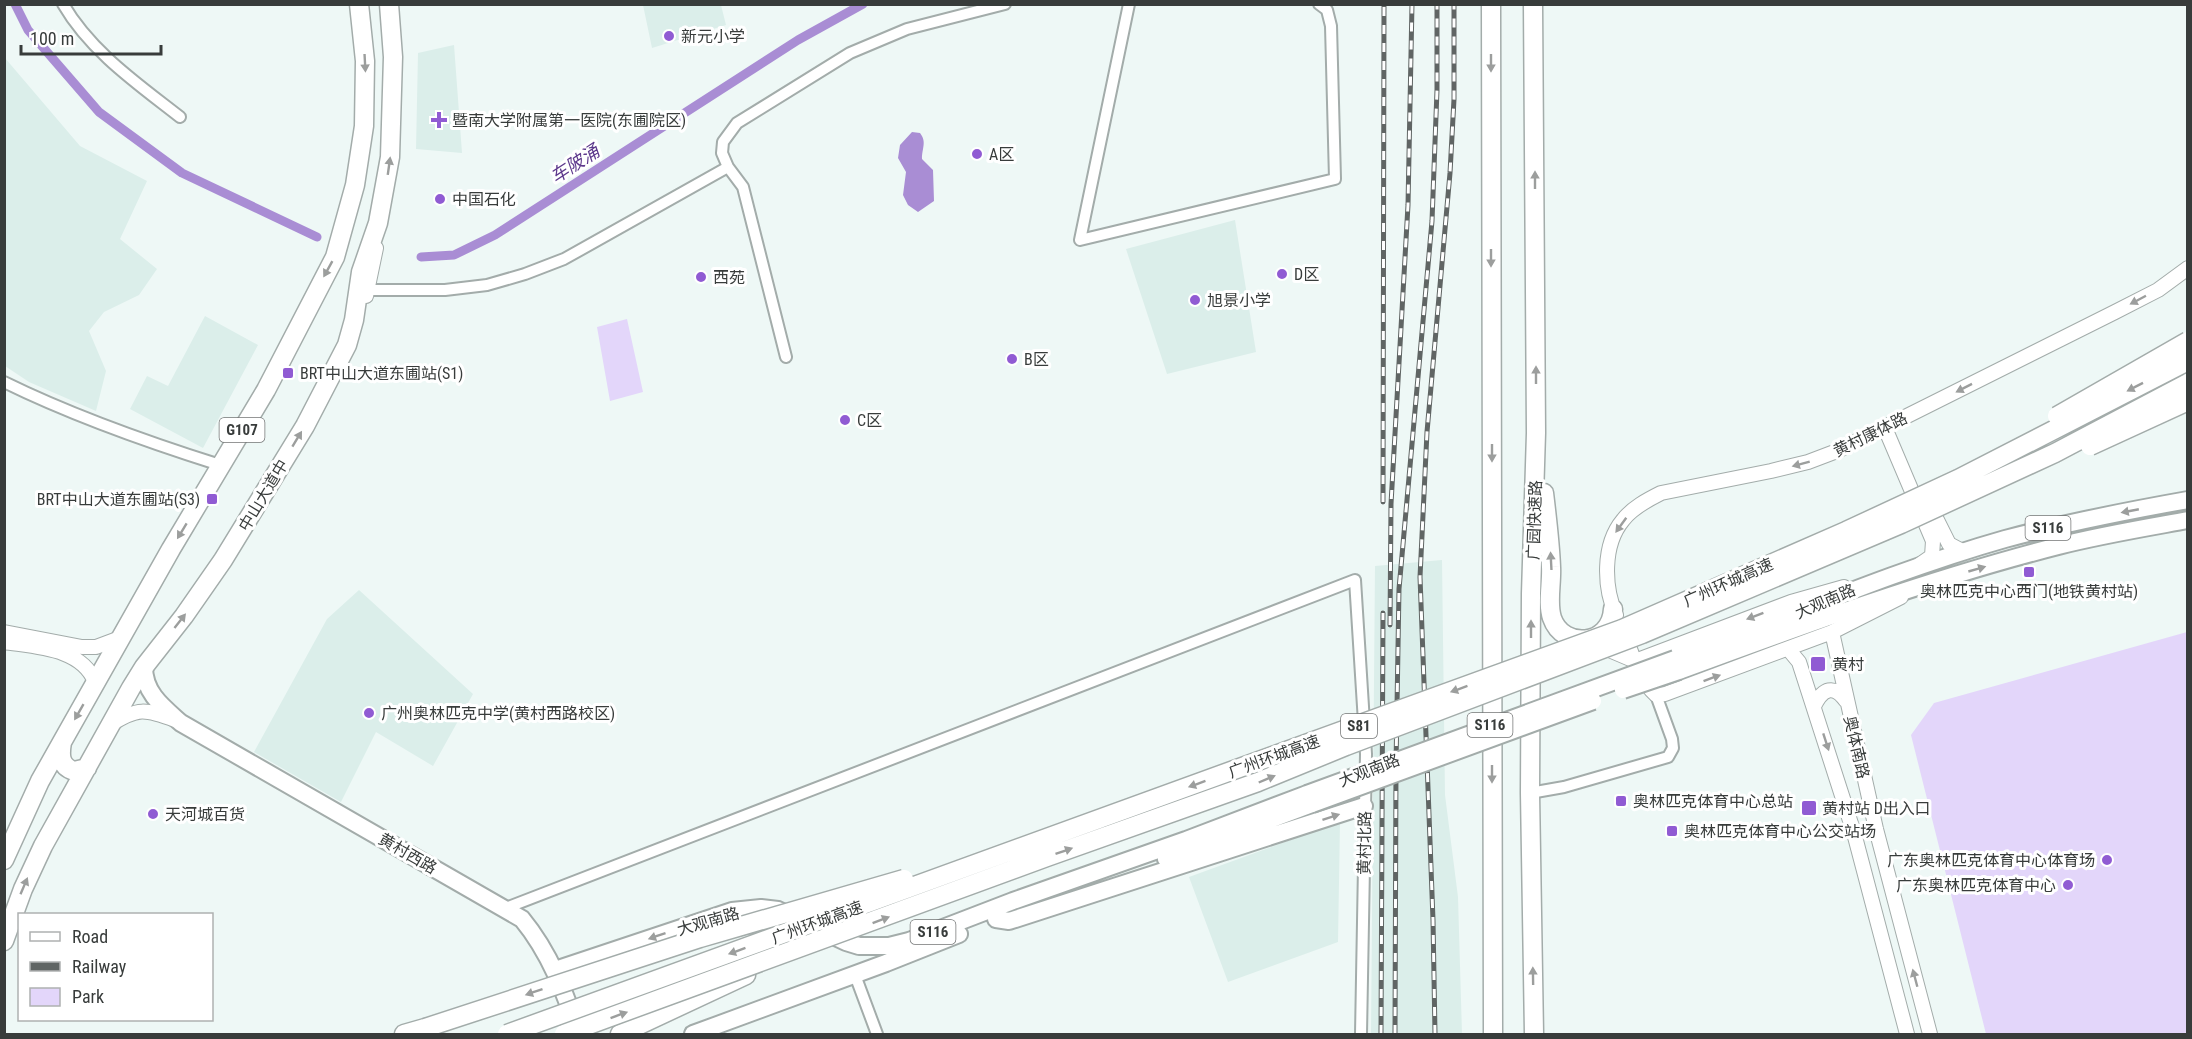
<svg xmlns="http://www.w3.org/2000/svg" width="2192" height="1039" font-family="'Roboto Condensed','Noto Sans SC',sans-serif">
	<rect width="100%" height="100%" fill="#eef8f6"/>
	<path fill="#dbeeea" d="M643,5h78l5,20 -74,23z
		M454,45l8,108 -46,-4 2,-96z
		M5,58l75,88 67,35 -27,58 37,30 -18,26 -35,17 -15,19 17,40 -10,40 -67,-29 -24,-16z
		M1235,220l21,132 -89,22 -41,-125z
		M205,316l53,29 -55,103 -73,-39 17,-33 21,10z
		M1442,560l3,235 13,102 4,137h-91l4,-468z
		M359,590l114,104 -40,72 -57,-34 -35,70 -87,-50 73,-133z
		M1340,822l-2,120 -110,40 -39,-105z"/>
	<path fill="#e3d6fa" d="M627,319l16,73 -33,9 -13,-74z
		M2187,632v402h-201l-75,-299 23,-32z"/>
	<path fill="#a98dd4" d="M912,132l8,1c7,9 2,15 2,26l11,11 1,31 -16,11 -10,-7 -5,-10 3,-23 -8,-14 2,-13z"/>
	<g fill="none" stroke-linecap="round" stroke-linejoin="round">
		<path stroke="#a98dd4" stroke-width="9" d="M15,4l13,26 71,82 83,61 135,64
			M421,257l33,-2 41,-20 303,-195 65,-36"/>
		<g stroke="#a3acaa" stroke-width="14">
			<path id="street" d="M63,4c28,48 75,80 117,113
				M1129,4l-49,236 255,-61 -4,-153 -4,-16 -8,-6
				M367,290h78l42,-5 38,-11 39,-15 164,-92
				M786,357l-43,-170 -15,-20 -6,-14 1,-11 14,-19 113,-70 57,-24 98,-25
				M4,382c69,34 143,60 216,83
				M1530,793l34,-6 104,-30 5,-9 -1,-9 -16,-44
				M506,908l849,-328 11,174 -5,280
				M855,975l22,59"/>
		</g>
		<g stroke="#a3acaa" stroke-width="16">
			<path id="secondary" d="M366,296l10,-48
				M1885,428l48,113 -1,15 -13,9
				M1928,502l21,42 15,8
				M1616,615c-12,-27 -14,-70 7,-95 9,-12 24,-20 38,-27l110,-22 37,-9 29,-11 278,-139 43,-22 30,-22
				M4,632l78,15h14l24,-9
				M1832,632l44,197 54,205
				M1624,633c8,20 15,47 32,62l9,-1 167,-62 69,-35
				M4,642c32,5 78,6 91,40
				M1602,647l33,14 156,-59 53,-15
				M1789,650l10,12 55,171 53,201
				M1814,706c9,-18 20,-22 32,-5
				M110,725c28,-18 35,-16 65,-5"/>
		</g>
		<g stroke="#a3acaa" stroke-width="20">
			<path id="primary" d="M1675,659c109,-40 217,-88 330,-120 60,-16 121,-28 183,-39
				M144,667c0,26 19,40 37,56l341,196c28,34 43,74 57,115
				M1679,671c125,-46 250,-92 379,-125 43,-11 86,-18 130,-26
				M1166,859l146,-55
				M996,919l13,2 355,-115
				M555,970l177,-59 29,-3 17,2 68,32 13,4h30l20,-5 104,-40 173,-61 121,-46
				M693,1034l193,-71 73,-29"/>
		</g>
		<g stroke="#a3acaa" stroke-width="21">
			<path id="highway" d="M1491,4l2,1030
				M1533,4l3,429 -5,161 -1,199 4,241
				M1544,493c3,25 6,49 7,74 1,16 -4,36 1,51 11,32 59,28 61,-9
				M62,742c-2,12 -3,24 12,29l13,-3
				M4,860l36,-79 22,-39 109,-193 95,-159 69,-133 20,-72 9,-59 1,-65 -6,-57
				M4,941l19,-52 20,-43 88,-158 13,-21 40,-51 39,-56 82,-134 42,-81 7,-25 7,-48 17,-49 12,-66 3,-100 -4,-53
				M404,1034l21,-6
				M620,1034l126,-59"/>
		</g>
		<use href="#street" stroke="#fff" stroke-width="10"/>
		<use href="#secondary" stroke="#fff" stroke-width="14"/>
		<use href="#primary" stroke="#fff" stroke-width="16"/>
		<use href="#highway" stroke="#fff" stroke-width="18"/>
		<g stroke="#606564" stroke-width="5">
			<path id="rail" d="M1383,502l1,-498
				M1390,625l1,-121 17,-299 4,-201
				M1381,1034l2,-421
				M1395,1034l1,-269 3,-176 33,-368 5,-131v-86
				M1435,1034l-2,-114 -13,-343 7,-145 23,-259 4,-74v-95"/>
		</g>
		<use href="#rail" stroke="#fff" stroke-width="3" stroke-dasharray="9" stroke-linecap="butt"/>
		<g stroke="#a3acaa" stroke-width="20" stroke-linecap="butt">
			<path id="primary-bridge" d="M1623,690l56,-19
				M1307,794l368,-135
				M1312,804l281,-103"/>
		</g>
		<g stroke="#a3acaa" stroke-width="21" stroke-linecap="butt">
			<path id="highway-bridge" d="M2057,416l131,-75
				M2090,446l98,-45
				M425,1028l275,-90 204,-59
				M507,1034l1115,-405 224,-98 112,-52 230,-118
				M564,1034l483,-177 211,-75 88,-36 296,-112 259,-110 154,-71 133,-70"/>
		</g>
		<use href="#primary-bridge" stroke="#fff" stroke-width="16"/>
		<use href="#highway-bridge" stroke="#fff" stroke-width="18"/>
	</g>
	<defs><path id="oneway-solid" d="M-6-.8H1V-3.2L6.5 0L1 3.2V.8H-6Z" transform="scale(1.5)"/></defs>
	<g fill="#9c9e9d">
		<use href="#oneway-solid" transform="translate(365 63) rotate(87)"/>
		<use href="#oneway-solid" transform="translate(1491 63) rotate(90)"/>
		<use href="#oneway-solid" transform="translate(389 166) rotate(-82)"/>
		<use href="#oneway-solid" transform="translate(1535 180) rotate(-90)"/>
		<use href="#oneway-solid" transform="translate(1491 258) rotate(90)"/>
		<use href="#oneway-solid" transform="translate(328 269) rotate(119)"/>
		<use href="#oneway-solid" transform="translate(2138 300) rotate(152)"/>
		<use href="#oneway-solid" transform="translate(1536 375) rotate(-90)"/>
		<use href="#oneway-solid" transform="translate(2135 387) rotate(153)"/>
		<use href="#oneway-solid" transform="translate(1964 388) rotate(153)"/>
		<use href="#oneway-solid" transform="translate(297 439) rotate(-59)"/>
		<use href="#oneway-solid" transform="translate(1492 453) rotate(90)"/>
		<use href="#oneway-solid" transform="translate(1801 464) rotate(165)"/>
		<use href="#oneway-solid" transform="translate(2130 511) rotate(169)"/>
		<use href="#oneway-solid" transform="translate(1621 525) rotate(126)"/>
		<use href="#oneway-solid" transform="translate(182 531) rotate(121)"/>
		<use href="#oneway-solid" transform="translate(1551 561) rotate(-93)"/>
		<use href="#oneway-solid" transform="translate(1977 569) rotate(-16)"/>
		<use href="#oneway-solid" transform="translate(1755 616) rotate(159)"/>
		<use href="#oneway-solid" transform="translate(180 621) rotate(-52)"/>
		<use href="#oneway-solid" transform="translate(1531 629) rotate(-90)"/>
		<use href="#oneway-solid" transform="translate(1712 678) rotate(-20)"/>
		<use href="#oneway-solid" transform="translate(1459 689) rotate(160)"/>
		<use href="#oneway-solid" transform="translate(79 712) rotate(120)"/>
		<use href="#oneway-solid" transform="translate(1826 742) rotate(72)"/>
		<use href="#oneway-solid" transform="translate(1492 774) rotate(90)"/>
		<use href="#oneway-solid" transform="translate(1267 779) rotate(-23)"/>
		<use href="#oneway-solid" transform="translate(1197 784) rotate(160)"/>
		<use href="#oneway-solid" transform="translate(1331 817) rotate(-18)"/>
		<use href="#oneway-solid" transform="translate(1064 851) rotate(-19)"/>
		<use href="#oneway-solid" transform="translate(24 886) rotate(-67)"/>
		<use href="#oneway-solid" transform="translate(881 920) rotate(-21)"/>
		<use href="#oneway-solid" transform="translate(657 936) rotate(161)"/>
		<use href="#oneway-solid" transform="translate(737 951) rotate(160)"/>
		<use href="#oneway-solid" transform="translate(1533 976) rotate(-91)"/>
		<use href="#oneway-solid" transform="translate(1915 978) rotate(-105)"/>
		<use href="#oneway-solid" transform="translate(534 992) rotate(161)"/>
		<use href="#oneway-solid" transform="translate(619 1015) rotate(-20)"/>
	</g>
	<g fill="#905bd3" stroke="#fff" stroke-width="2">
		<circle cx="669" cy="36" r="6"/>
		<path d="M436 111h6v6h6v6h-6v6h-6v-6h-6v-6h6z"/>
		<circle cx="977" cy="154" r="6"/>
		<circle cx="440" cy="199" r="6"/>
		<circle cx="1282" cy="274" r="6"/>
		<circle cx="701" cy="277" r="6"/>
		<circle cx="1195" cy="300" r="6"/>
		<circle cx="1012" cy="359" r="6"/>
		<rect x="282" y="367" width="12" height="12" rx="3"/>
		<circle cx="845" cy="420" r="6"/>
		<rect x="206" y="493" width="12" height="12" rx="3"/>
		<rect x="2023" y="566" width="12" height="12" rx="3"/>
		<rect x="1810" y="656" width="16" height="16" rx="3"/>
		<circle cx="369" cy="713" r="6"/>
		<rect x="1615" y="795" width="12" height="12" rx="3"/>
		<rect x="1801" y="800" width="16" height="16" rx="3"/>
		<circle cx="153" cy="814" r="6"/>
		<rect x="1666" y="825" width="12" height="12" rx="3"/>
		<circle cx="2107" cy="860" r="6"/>
		<circle cx="2068" cy="885" r="6"/>
	</g>
	<g text-anchor="middle" stroke-width="6" stroke-linejoin="round" paint-order="stroke">
		<g fill="#fff" stroke="#747676" stroke-width="1.5">
			<rect x="219.5" y="418" width="45" height="24" rx="4.5"/>
			<rect x="2025.5" y="516" width="45" height="24" rx="4.5"/>
			<rect x="1467.5" y="713" width="45" height="24" rx="4.5"/>
			<rect x="1341" y="714" width="36" height="24" rx="4.5"/>
			<rect x="910.5" y="920" width="45" height="24" rx="4.5"/>
		</g>
		<g font-size="15" font-weight="bold" fill="#383c3b">
			<text x="242" y="435">G107</text>
			<text x="2048" y="533">S116</text>
			<text x="1490" y="730">S116</text>
			<text x="1359" y="731">S81</text>
			<text x="933" y="937">S116</text>
		</g>
		<g font-size="16" fill="#383c3b" stroke="#fff" text-anchor="start">
			<text x="681" y="42">新元小学</text>
			<text x="452" y="126">暨南大学附属第一医院(东圃院区)</text>
			<text x="989" y="160">A区</text>
			<text x="452" y="205">中国石化</text>
			<text x="1294" y="280">D区</text>
			<text x="713" y="283">西苑</text>
			<text x="1207" y="306">旭景小学</text>
			<text x="1024" y="365">B区</text>
			<text x="300" y="379">BRT中山大道东圃站(S1)</text>
			<text x="857" y="426">C区</text>
			<text x="200" y="505" text-anchor="end">BRT中山大道东圃站(S3)</text>
			<text x="2029" y="597" text-anchor="middle">奥林匹克中心西门(地铁黄村站)</text>
			<text x="1832" y="670">黄村</text>
			<text x="381" y="719">广州奥林匹克中学(黄村西路校区)</text>
			<text x="1633" y="807">奥林匹克体育中心总站</text>
			<text x="1822" y="814">黄村站 D出入口</text>
			<text x="165" y="820">天河城百货</text>
			<text x="1684" y="837">奥林匹克体育中心公交站场</text>
			<text x="2095" y="866" text-anchor="end">广东奥林匹克体育中心体育场</text>
			<text x="2056" y="891" text-anchor="end">广东奥林匹克体育中心</text>
		</g>
		<g font-size="16" fill="#383c3b" stroke="#fff">
			<text transform="translate(1870 434) rotate(-26)" y="6">黄村康体路</text>
			<text transform="translate(263 495) rotate(-59)" y="6">中山大道中</text>
			<text transform="translate(1534 520) rotate(-88)" y="6">广园快速路</text>
			<text transform="translate(1728 582) rotate(-24)" y="6">广州环城高速</text>
			<text transform="translate(1825 601) rotate(-23)" y="6">大观南路</text>
			<text transform="translate(1857 747) rotate(77)" y="6">奥体南路</text>
			<text transform="translate(1274 756) rotate(-20)" y="6">广州环城高速</text>
			<text transform="translate(1369 770) rotate(-21)" y="6">大观南路</text>
			<text transform="translate(1364 843) rotate(-89)" y="6">黄村北路</text>
			<text transform="translate(408 853) rotate(30)" y="6">黄村西路</text>
			<text transform="translate(708 921) rotate(-16)" y="6">大观南路</text>
			<text transform="translate(817 922) rotate(-20)" y="6">广州环城高速</text>
		</g>
		<g font-size="18" font-style="italic" fill="#5d388c" stroke="#fff">
			<text transform="translate(575 164) rotate(-33)" y="6">车陂涌</text>
		</g>
	</g>
	<rect width="2192" height="1039" fill="none" stroke="#383c3b" stroke-width="12"/>
	<rect x="18" y="913" width="195" height="108" fill="#ffffff" stroke="#afb1b1" stroke-width="1.5"/>
	<rect x="30" y="932" width="30" height="9" fill="#ffffff" stroke="#afb1b1" stroke-width="1.5"/>
	<text x="72" y="943" font-size="18" fill="#383c3b">Road</text>
	<rect x="30" y="962" width="30" height="9" fill="#606564" stroke="#afb1b1" stroke-width="1.5"/>
	<text x="72" y="973" font-size="18" fill="#383c3b">Railway</text>
	<rect x="30" y="988" width="30" height="18" fill="#e3d6fa" stroke="#afb1b1" stroke-width="1.5"/>
	<text x="72" y="1003" font-size="18" fill="#383c3b">Park</text>
	<path d="M21 45v9h140v-9" fill="none" stroke="#383c3b" stroke-width="3"/>
	<text x="30" y="45" font-size="18" fill="#383c3b" stroke="#ffffff" stroke-width="4.5" paint-order="stroke">100 m</text>
</svg>
